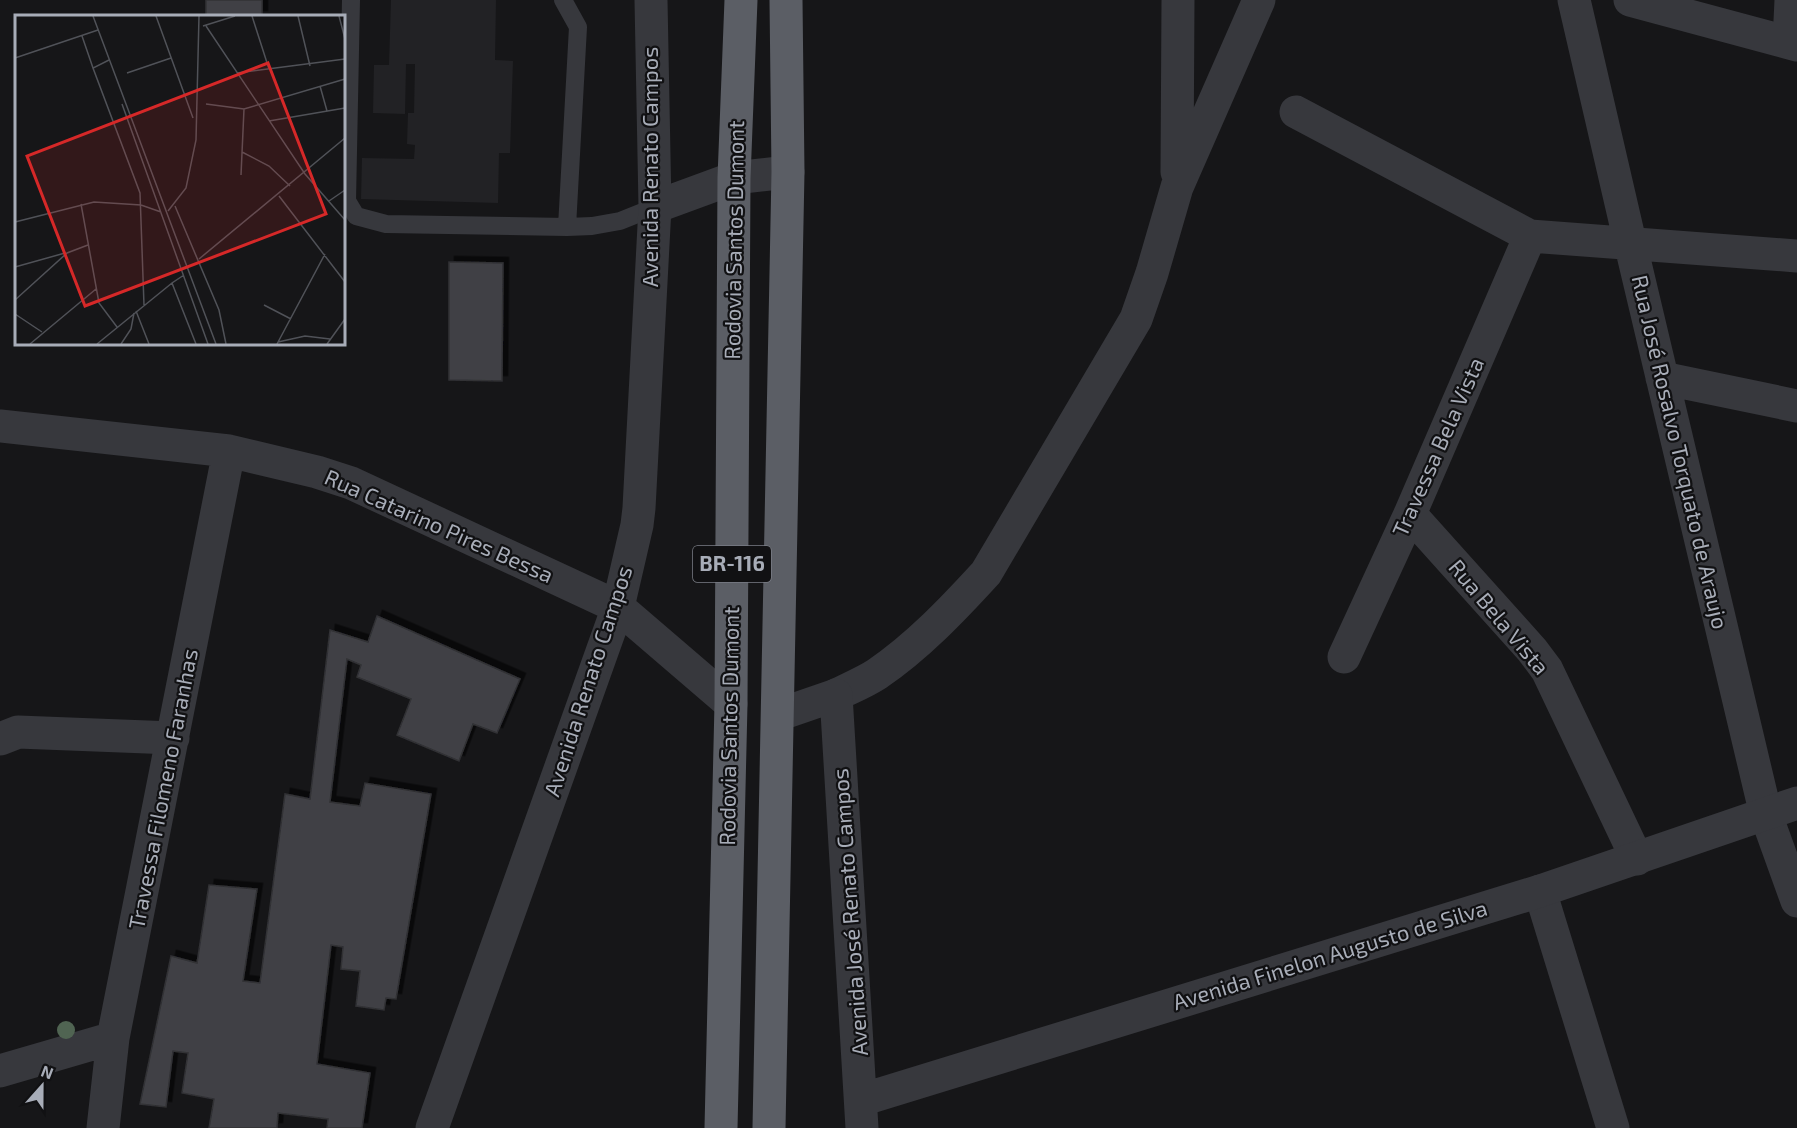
<svg xmlns="http://www.w3.org/2000/svg" width="1797" height="1128" font-family="'Exo 2',sans-serif">
	<defs>
		<filter id="shadow"><feDropShadow dx="5.5" dy="-5.5" stdDeviation="0" flood-color="#0009"/></filter>
	</defs>
	<rect width="100%" height="100%" fill="#161618"/>
	<path fill="#222225" d="M391,0h105l-1,60 18,1 -3,92h-11l-1,50 -137,-4 1,-41 52,1 1,-14 -8,-1 1,-31h6l1,-49h-9l-1,50 -32,-1 1,-48h15z"/>
	<path fill="#404145" stroke="#303034" stroke-width="1.5" filter="url(#shadow)" d="M206,0h56v16h-56z
		M449,262l54,1 -1,118 -53,-1z
		M377,616l143,63 -23,54 -24,-9 -14,37 -62,-26 14,-36 -54,-22 4,-12 -14,-6 -17,143 30,4 5,-23 66,11 -35,205 -10,-1 -2,12 -28,-4 4,-35 -19,-2 2,-22 -12,-2 -14,119 53,9 -8,55h-35l1,-9 -50,-6 -1,15h-68l5,-29 -32,-6 6,-40 -15,-2 -7,56 -26,-3 31,-148 26,7 12,-78 48,4 -14,92 17,2 25,-189 25,5 20,-169 38,12z"/>
	<g fill="none" stroke-linecap="round" stroke-linejoin="round">
		<path stroke="#37383d" stroke-width="18" d="M351,0l-4,201 9,15 30,8 181,3 25,-1 28,-5 35,-14
			M563,0l15,27 -11,200"/>
		<path stroke="#37383d" stroke-width="33" d="M1574,0l56,242 136,573 31,86
			M1630,0l167,45
			M1789,42l2,-42
			M1296,112l234,124 267,20
			M1177,172l1,-172
			M655,207l79,-29 54,-6
			M1662,378l135,28
			M0,426l229,25 88,21 34,11 267,124 113,97
			M1410,514l122,136 15,20 90,189
			M1344,657l66,-143 120,-278
			M836,695c14,-7 29,-13 41,-21 41,-28 76,-65 109,-101l150,-254 16,-46 25,-86 82,-187
			M0,739l18,-7 155,6
			M1540,891l73,237
			M0,1071l113,-33
			M103,1128l10,-90 116,-587
			M432,1128l186,-521 19,-82 2,-17 16,-301 -4,-207"/>
		<path stroke="#37383d" stroke-width="33" d="M778,715l58,-20 26,433
			M861,1100l679,-209 257,-88"/>
		<path stroke="#5b5e65" stroke-width="33" d="M721,1128l10,-424 3,-526 7,-178
			M769,1128l19,-956 -2,-172"/>
	</g>
	<circle fill="#506452" cx="66" cy="1030" r="9"/>
	<g text-anchor="middle" stroke-width="4.5" stroke-linejoin="round" paint-order="stroke">
		<rect fill="#111113" stroke="#7b7e86" stroke-width="1.5" x="693" y="546" width="78" height="36" rx="4.5"/>
		<g font-size="21" font-weight="bold" fill="#a8adb8">
			<text x="732" y="571">BR-116</text>
		</g>
		<g font-size="22" fill="#a8adb8" stroke="#111113">
			<text transform="translate(650 167) rotate(-90)" y="8">Avenida Renato Campos</text>
			<text transform="translate(734 240) rotate(-89)" y="8">Rodovia Santos Dumont</text>
			<text transform="translate(1438 447) rotate(-66)" y="8">Travessa Bela Vista</text>
			<text transform="translate(1680 452) rotate(77)" y="8">Rua José Rosalvo Torquato de Araujo</text>
			<text transform="translate(439 526) rotate(24)" y="8">Rua Catarino Pires Bessa</text>
			<text transform="translate(1499 617) rotate(50)" y="8">Rua Bela Vista</text>
			<text transform="translate(588 681) rotate(-72)" y="8">Avenida Renato Campos</text>
			<text transform="translate(729 726) rotate(-89)" y="8">Rodovia Santos Dumont</text>
			<text transform="translate(163 789) rotate(-79)" y="8">Travessa Filomeno Faranhas</text>
			<text transform="translate(850 912) rotate(-94)" y="8">Avenida José Renato Campos</text>
			<text transform="translate(1330 955) rotate(-17)" y="8">Avenida Finelon Augusto de Silva</text>
		</g>
	</g>
	<g transform="translate(15 15)">
		<rect width="330" height="330" fill="#161618"/>
		<path fill="none" stroke="#505258" stroke-width="1.5" d="M78,1l123,328M141,1l37,102M237,1l17,53M283,1l12,50M324,1l6,23M188,11l32,-10M191,11l99,148 40,46M67,21l11,32M0,43l83,-28M94,45l-16,8 47,125 4,112M112,58l44,-15M222,58l108,-14M305,71l7,25M107,89l86,240M191,89l38,5 101,-30M254,106l76,-13M227,137l27,14 21,20M226,160l3,-66M264,181l66,86M314,186l16,-11M66,189l18,99 18,24M160,191l44,104 7,34M153,196l18,-23 10,-48 3,-124M0,207l79,-20 47,3 20,7M184,244l146,-121M0,252l50,-14M169,260l-12,8 24,61M0,285l52,-47 21,-8M249,290l27,14M121,296l13,33M0,299l27,18M263,327l27,-6 25,3M15,329l66,-55M82,329l75,-61M106,329l10,-15 3,-16M262,329l48,-90M312,329l18,-25"/>
		<path fill="#d62828" fill-opacity="0.15" stroke="#d62828" stroke-width="3" d="M253,48l58,151 -241,92 -58,-150z"/>
		<rect width="330" height="330" fill="none" stroke="#a8adb8" stroke-width="3"/>
	</g>
	<g transform="translate(42 1086) rotate(21)" stroke="#111113" stroke-width="4.5" paint-order="stroke">
	<path d="M0-4.5L10 22L0 15L-10 22Z" fill="#a8adb8"/>
	<text y="-9" font-size="16" font-weight="bold" text-anchor="middle" fill="#a8adb8">N</text>
	</g>
</svg>
